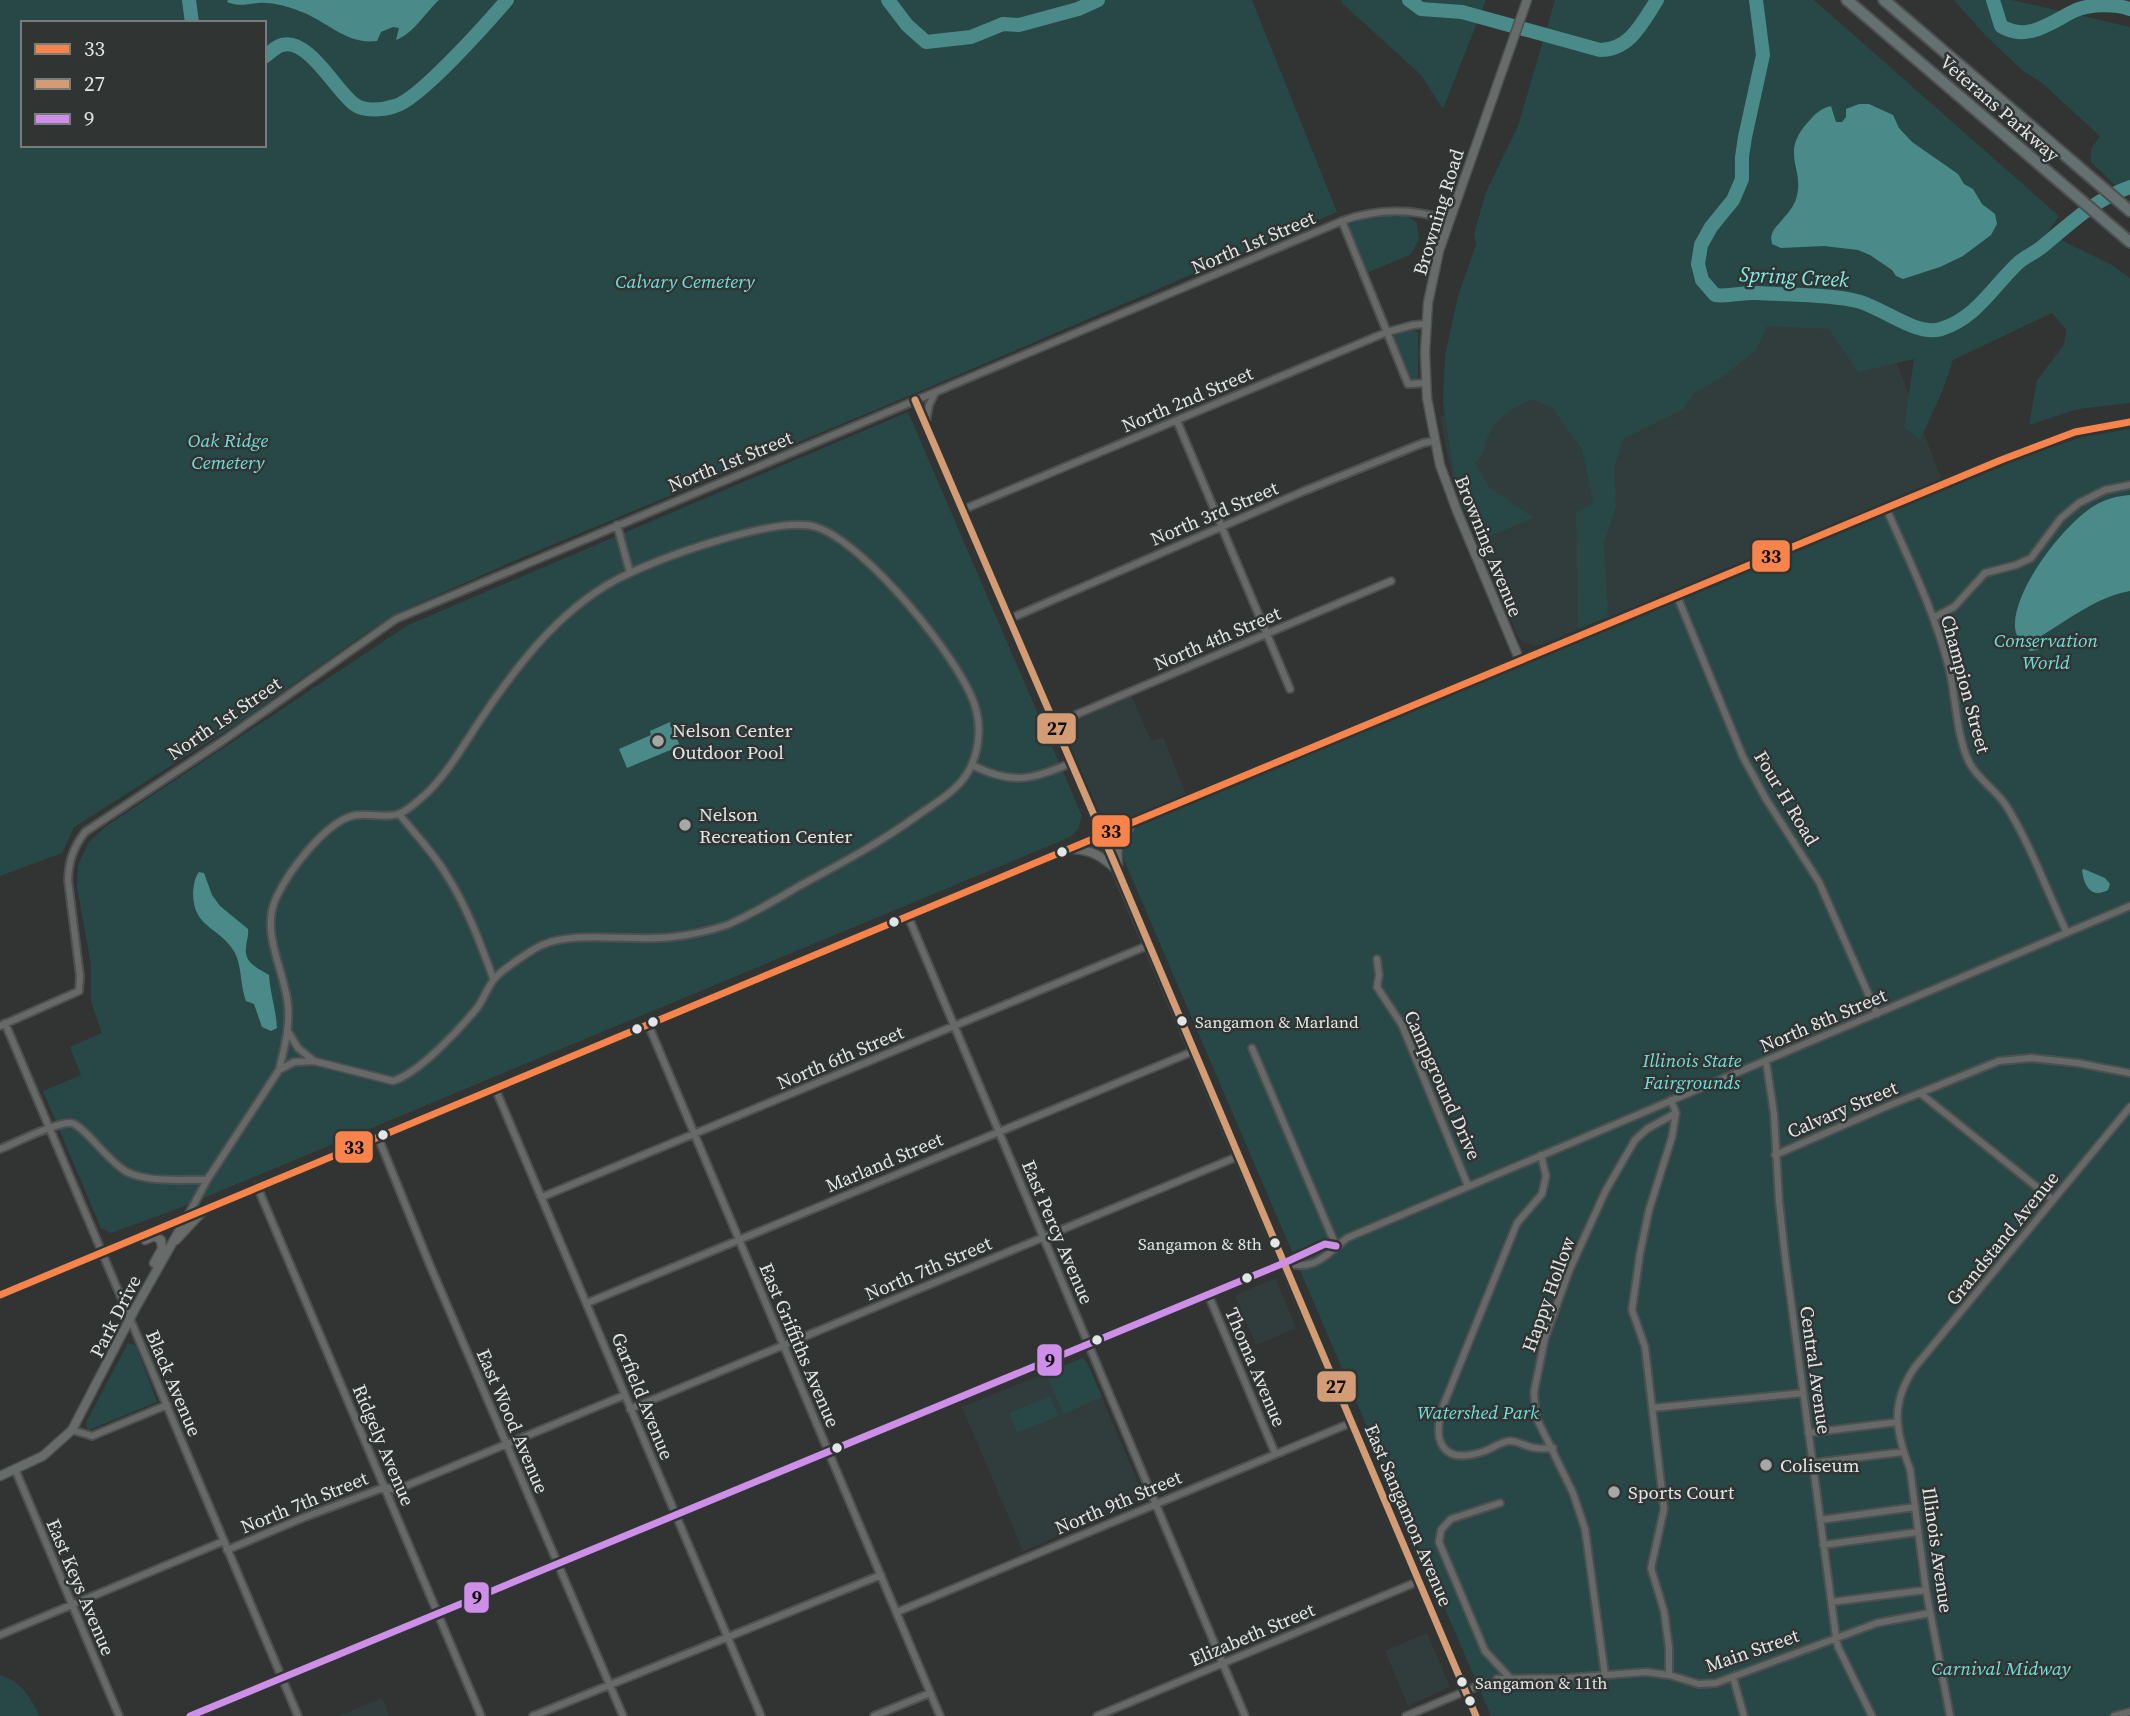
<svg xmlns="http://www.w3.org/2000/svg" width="2130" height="1716" font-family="'Source Serif 4',serif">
	<rect width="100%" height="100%" fill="#313433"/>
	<path fill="#313d3c" d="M1768,308l113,14 61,158 -401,165 -7,1 -11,-4 -6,-7 -65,-159 -12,-59 104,-43z
		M1131,694l20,47 12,-4 23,57 -80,35 -47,-104z
		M1276,1278l20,50 -40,17 -21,-50z
		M1083,1358l4,5 58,136 -122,52 -61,-144z
		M1427,1633l23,54 -42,19 -23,-55z
		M382,1698l7,18h-48v-1z"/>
	<path fill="#274846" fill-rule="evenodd" d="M0,0h1252l85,212 -414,178 -407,170 -114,51 -36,22 -126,89 -166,105 -12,26 -62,23zM23,23h241v122h-241z
		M1342,0h144l-43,109 -22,-34 -79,-72z
		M1555,0h259l245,216 -12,17 65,32 18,13v125l-52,6 -49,16 8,-45 27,-35 2,-16 -14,-16 -99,47 -11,32 -22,48 -16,-13 10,-68 -56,13 -29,-43 -62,-3 -11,24 -35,28 -28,16 -9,15 -61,30 -9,30 2,36 -12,39 4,73 -30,11 -2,-115 17,-10 -11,-54 -30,-41 -20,-9c-16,8 -35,18 -43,35 -7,15 0,14 -14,29l14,24 45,31 -52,21 -9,-9 -16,-38 -14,-89 2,-47 13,-60 18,-51 -2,-11 12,-42 32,-66z
		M1954,0h58l118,27v154l-15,4 -24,-23v-13l9,-13 -58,-53 -20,-13 -36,-34z
		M1395,215l14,2 8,6 2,17 -9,15 -44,18 -19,-48 27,-9z
		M1411,329l7,3v43l-2,5h-4l-20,-45z
		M908,412l174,404 -4,13 -8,8 -893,372 -66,24 -10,-5 -58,-137 38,-16 -11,-28 32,-14 -11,-31v-37l-14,-78 1,-22 11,-23 16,-15 303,-202z
		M2130,429v1287h-639l-369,-861c-4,-17 10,-25 23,-32l884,-368 53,-18z
		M128,1343l8,3 21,56 -68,28 -3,-4 1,-5z
		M1083,1358l4,5 15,34 -39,17 -17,-41z
		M1050,1396l8,20 -41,17 -8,-20z
		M0,1675c20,6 32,23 39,41h-39z"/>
	<path fill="#4a8a88" d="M228,0h211c-14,13 -26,34 -43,40l3,-12 -6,-1 -12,5 -4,9c-30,4 -49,-19 -75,-29 -13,-5 -29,-10 -43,-9 -13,1 -19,4 -32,-1z
		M1859,104h10l24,11 6,13 13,14 46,32 6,10 9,5 9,15 13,10 2,10 -6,11 -28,21 -23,11 -37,12 -7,-3 -4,-6 -22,-15 -12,-5 -34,-4 -43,2 -9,-4 -1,-7 2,-6c7,-10 19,-20 23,-32 10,-31 -18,-45 13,-78 6,-7 12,-13 22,-15l5,16h6l4,-5v-8z
		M2130,495v96c-32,5 -62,29 -89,45l-3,14 -8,1c-8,-6 -16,-16 -15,-27 0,-36 49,-100 79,-118 11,-7 23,-10 36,-11z
		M670,722l10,24 -53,22 -8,-19 32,-14 -1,-4z
		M2084,869l21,9 5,6 -2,6c-17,9 -24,-4 -26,-20z
		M199,872l5,1 8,22 8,11 28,23c1,8 -2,12 -2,19 -2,15 12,20 23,27 1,18 7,34 8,53l-6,3 -9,-4 -8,-23 -8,-3c-6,-16 -4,-34 -11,-48 -14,-26 -42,-24 -42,-60 1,-8 1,-14 6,-21z"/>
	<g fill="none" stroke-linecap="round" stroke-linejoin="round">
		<path stroke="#4a8a88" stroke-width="14" d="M189,0l3,23
			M888,0l19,25 19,17 45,-5 32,-13 16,1 59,-16 20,-9
			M1409,0l12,9 41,3 138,38c30,0 42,-27 57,-50
			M1756,0l7,55 -18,82 -3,20v22l-9,21 -22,27 -10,18 -3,19 4,16 13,15c15,2 27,-3 42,-2 30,2 71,1 100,8 25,6 60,36 84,28 35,-11 51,-41 76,-65 7,-7 18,-11 26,-18 28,-23 52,-47 87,-59
			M1993,0l8,26c27,17 51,-5 75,-16 15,-6 39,-6 54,-1
			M264,57c6,-4 12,-11 18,-12 26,-8 54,46 72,59 10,8 29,6 41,2 24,-6 93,-84 112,-106"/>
		<g stroke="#4e5050" stroke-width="10">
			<path id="street" d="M1342,221l66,163 18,-1
				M915,400l187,436
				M1177,421l113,268
				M926,422l3,-17 6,-12
				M1886,508c23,52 49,105 63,160 7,29 7,67 20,94 9,18 28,28 38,45 24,39 40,84 60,126
				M962,510l425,-178 26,-7 13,-1
				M617,525l13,48
				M1677,596l66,161 23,42 53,83 58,132
				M1933,618l21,-11 31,-34 31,-8 15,-7 30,-40 18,-15 26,-13 25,-5
				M1009,619l295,-128 119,-48 11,-2
				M1054,724l337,-143
				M972,765c40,20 60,15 99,-2
				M399,814c16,20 34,38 47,60 21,33 34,68 47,104
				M908,916l337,800
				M1377,959l2,16 -2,12 25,38 66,161
				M5,1023l293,693
				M648,1024l292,692
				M0,1026l79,-35 1,-15 -12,-96c1,-20 5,-32 17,-48l136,-90 175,-123 946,-398c36,-13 70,-13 106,-1
				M289,1033l9,15 16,13
				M1252,1048l84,198
				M1766,1061l8,53 5,87 7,63 50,373 2,10 34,69
				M495,1088l266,628
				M1920,1093l133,107
				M378,1137l51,126 194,453
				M0,1149c16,-6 55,-27 71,-26 12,1 37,39 56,49 23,11 54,7 80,8
				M1541,1155l5,21 -4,18 -25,29 -72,178c-14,37 -6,66 40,50 8,-3 17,-10 25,-10 9,0 18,7 26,7 6,1 12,0 17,0
				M1775,1155l115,-50 109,-44 32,-3 47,5 52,10
				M257,1186l224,530
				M542,1197l607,-252
				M187,1217l20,-37 72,-110c5,-22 11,-41 9,-64 -3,-36 -29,-74 -11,-110 12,-25 47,-72 75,-80 15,-4 32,3 46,-2 10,-3 22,-15 30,-22 23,-23 37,-50 55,-76 37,-55 83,-114 145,-142 38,-18 150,-59 188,-47 48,15 144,131 159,179 8,26 3,59 -17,79 -10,11 -24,19 -37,28 -38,28 -79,50 -120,72 -24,14 -48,29 -74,40 -18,6 -36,10 -55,12 -38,5 -96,-7 -130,8 -9,4 -39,24 -46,32 -8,8 -12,22 -19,31 -18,22 -58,65 -84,73l-79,-20 -20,1 -15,8
				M1284,1263c33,8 40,-7 63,-25l783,-332
				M1208,1294l67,159
				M587,1303l607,-252
				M1652,1408l151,-15
				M630,1409l609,-253
				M72,1430l20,6 75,-31
				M1808,1433l90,-11
				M1812,1463l91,-11
				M15,1469l104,247
				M1500,1503l-49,16 -10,11 -2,12 46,109 25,27
				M1820,1520l95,-13
				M1823,1545l95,-13
				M227,1550l78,-33 80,-30 11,3 229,-95
				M1831,1602l95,-12
				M897,1612l456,-190
				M0,1635l224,-94
				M1605,1675l-20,-146 -12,-36 -37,-76 -2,-25 11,-54 24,-67 37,-81 29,-50 12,-11 29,-16
				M1669,1675v-27l-5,-37 -13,-43 13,-59 -19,-162 -13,-37 8,-57 9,-43 23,-73 4,-24 -5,-13
				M1733,1677l11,39
				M1497,1679l69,-1 80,-6 23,3 30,9 17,-1 161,-60 53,-10
				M190,1716l1094,-453 41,-19 11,2
				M533,1716l348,-141
				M874,1716l56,-23
				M1097,1716l322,-135
				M1406,1716l79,-33
				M1950,1716l-24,-126 -16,-121c-15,-39 -20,-66 5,-102l215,-260
				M2114,1716l16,-4"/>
		</g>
		<g stroke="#4e5050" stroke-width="11">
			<path id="secondary" d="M1520,661l-63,-150 -17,-46 -13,-67 -2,-46 3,-49 11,-52 88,-251
				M1102,836l374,880
				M1073,849c20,1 29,8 43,20
				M1118,865c-2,-17 -1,-27 12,-38
				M145,1240l9,-4 7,4 1,9 -8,14
				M176,1240l27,-29
				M0,1295l2001,-835 74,-28 55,-10
				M0,1476l43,-20 29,-26 64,-123 51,-90"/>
		</g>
		<g stroke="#4e5050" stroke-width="14">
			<path id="highway" d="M1847,0l283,242
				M1884,0l246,211"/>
		</g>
		<use href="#street" stroke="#676969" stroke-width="6"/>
		<use href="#secondary" stroke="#676b6a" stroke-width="8"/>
		<use href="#highway" stroke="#657070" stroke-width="10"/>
		<g stroke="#303534" stroke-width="12">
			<path id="bus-1" d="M0,1295l2001,-835 74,-28 55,-10"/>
		</g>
		<g stroke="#303534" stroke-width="12">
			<path id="bus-2" d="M915,400l203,471 358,845"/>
		</g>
		<g stroke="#303534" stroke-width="12">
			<path id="bus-3" d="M190,1716l1094,-453 41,-19 11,2"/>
		</g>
		<use href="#bus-1" stroke="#f8844c" stroke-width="7"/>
		<use href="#bus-2" stroke="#d39c74" stroke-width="7"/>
		<use href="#bus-3" stroke="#ce8fe9" stroke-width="7"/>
	</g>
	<g fill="#a5a8a7" stroke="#303534" stroke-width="2.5">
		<circle cx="658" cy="741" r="7"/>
		<circle cx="685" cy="825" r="7"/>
		<circle cx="1766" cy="1465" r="7"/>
		<circle cx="1614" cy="1492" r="7"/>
	</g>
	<g fill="#e3e6e6" stroke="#303534" stroke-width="2.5">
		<circle cx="1062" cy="852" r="6"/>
		<circle cx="894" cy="922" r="6"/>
		<circle cx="1182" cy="1021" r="6"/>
		<circle cx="653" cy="1022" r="6"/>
		<circle cx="637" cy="1029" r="6"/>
		<circle cx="383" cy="1135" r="6"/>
		<circle cx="1275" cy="1243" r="6"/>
		<circle cx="1247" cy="1278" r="6"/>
		<circle cx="1097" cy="1340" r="6"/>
		<circle cx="837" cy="1448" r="6"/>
		<circle cx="1462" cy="1682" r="6"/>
		<circle cx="1470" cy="1701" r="6"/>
	</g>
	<g text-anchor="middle" stroke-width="5" stroke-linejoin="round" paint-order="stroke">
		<g font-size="17" fill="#e3e6e6" stroke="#303534" text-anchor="start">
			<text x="1195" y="1028">Sangamon &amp; Marland</text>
			<text x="1262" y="1250" text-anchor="end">Sangamon &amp; 8th</text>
			<text x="1475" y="1689">Sangamon &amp; 11th</text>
		</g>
		<g font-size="19" fill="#e3e6e6" stroke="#303534">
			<text transform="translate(2000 108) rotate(41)" y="7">Veterans Parkway</text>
			<text transform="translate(1438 212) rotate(-73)" y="7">Browning Road</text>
			<text transform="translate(1253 242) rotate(-23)" y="7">North 1st Street</text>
			<text transform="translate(1187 399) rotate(-23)" y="7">North 2nd Street</text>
			<text transform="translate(730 461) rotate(-22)" y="7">North 1st Street</text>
			<text transform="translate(1214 513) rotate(-23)" y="7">North 3rd Street</text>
			<text transform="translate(1489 546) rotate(68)" y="7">Browning Avenue</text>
			<text transform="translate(1217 638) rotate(-23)" y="7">North 4th Street</text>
			<text transform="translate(1966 684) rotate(75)" y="7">Champion Street</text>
			<text transform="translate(224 718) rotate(-34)" y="7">North 1st Street</text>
			<text transform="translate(1787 798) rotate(59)" y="7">Four H Road</text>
			<text transform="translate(1823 1020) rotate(-23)" y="7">North 8th Street</text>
			<text transform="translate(840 1057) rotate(-23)" y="7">North 6th Street</text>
			<text transform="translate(1443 1085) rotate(66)" y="7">Campground Drive</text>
			<text transform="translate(1842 1109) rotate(-23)" y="7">Calvary Street</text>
			<text transform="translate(884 1162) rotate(-23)" y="7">Marland Street</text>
			<text transform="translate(1058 1232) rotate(67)" y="7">East Percy Avenue</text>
			<text transform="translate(2002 1238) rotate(-51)" y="7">Grandstand Avenue</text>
			<text transform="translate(928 1268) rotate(-23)" y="7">North 7th Street</text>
			<text transform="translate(1548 1294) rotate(-70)" y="7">Happy Hollow</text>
			<text transform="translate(115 1316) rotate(-63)" y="7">Park Drive</text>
			<text transform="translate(800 1345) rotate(67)" y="7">East Griffiths Avenue</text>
			<text transform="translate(1256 1367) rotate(67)" y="7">Thoma Avenue</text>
			<text transform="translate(1816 1370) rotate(82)" y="7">Central Avenue</text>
			<text transform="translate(174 1383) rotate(67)" y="7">Black Avenue</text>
			<text transform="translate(643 1396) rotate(68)" y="7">Garfield Avenue</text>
			<text transform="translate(513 1421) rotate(67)" y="7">East Wood Avenue</text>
			<text transform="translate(384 1445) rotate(67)" y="7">Ridgely Avenue</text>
			<text transform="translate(304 1502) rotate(-22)" y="7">North 7th Street</text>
			<text transform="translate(1118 1502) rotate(-23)" y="7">North 9th Street</text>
			<text transform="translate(1409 1515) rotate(67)" y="7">East Sangamon Avenue</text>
			<text transform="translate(1938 1550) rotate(82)" y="7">Illinois Avenue</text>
			<text transform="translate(81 1587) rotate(67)" y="7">East Keys Avenue</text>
			<text transform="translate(1252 1634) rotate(-23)" y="7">Elizabeth Street</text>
			<text transform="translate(1752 1650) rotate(-19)" y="7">Main Street</text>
		</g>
		<g font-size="19" font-style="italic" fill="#72deda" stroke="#303534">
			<text x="685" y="288">Calvary Cemetery</text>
			<text x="228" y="447">Oak Ridge<tspan x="228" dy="22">Cemetery</tspan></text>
			<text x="2046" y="647">Conservation<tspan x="2046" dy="22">World</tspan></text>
			<text x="1692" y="1067">Illinois State<tspan x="1692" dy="22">Fairgrounds</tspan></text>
			<text x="1478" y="1419">Watershed Park</text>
			<text x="2001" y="1675">Carnival Midway</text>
		</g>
		<g font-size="19" fill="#e3e6e6" stroke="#303534" text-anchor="start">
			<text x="672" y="737">Nelson Center<tspan x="672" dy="22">Outdoor Pool</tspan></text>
			<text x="699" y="821">Nelson<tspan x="699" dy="22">Recreation Center</tspan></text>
			<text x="1780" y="1472">Coliseum</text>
			<text x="1628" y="1499">Sports Court</text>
		</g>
		<g font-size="21" font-style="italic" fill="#81ede9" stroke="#303534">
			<text transform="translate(1794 277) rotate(3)" y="7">Spring Creek</text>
		</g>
	</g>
	<g stroke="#303534" stroke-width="2.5">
		<rect x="1751" y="539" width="40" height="34" rx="7" fill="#f8844c"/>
		<rect x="1036" y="712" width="41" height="33" rx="7" fill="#d39c74"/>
		<rect x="1091" y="814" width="40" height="34" rx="7" fill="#f8844c"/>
		<rect x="334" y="1130" width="40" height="34" rx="7" fill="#f8844c"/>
		<rect x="1036" y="1343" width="27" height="34" rx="7" fill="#ce8fe9"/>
		<rect x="1316" y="1370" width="41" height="33" rx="7" fill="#d39c74"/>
		<rect x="463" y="1581" width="27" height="33" rx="7" fill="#ce8fe9"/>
	</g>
	<g font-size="19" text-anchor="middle" font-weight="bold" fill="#111">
		<text x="1771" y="563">33</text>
		<text x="1057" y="735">27</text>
		<text x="1111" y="838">33</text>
		<text x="354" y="1154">33</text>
		<text x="1050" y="1367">9</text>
		<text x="1336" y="1393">27</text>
		<text x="477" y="1604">9</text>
	</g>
	<rect x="21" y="21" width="245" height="126" fill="#303534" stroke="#787c7b" stroke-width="2"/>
	<rect x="35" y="44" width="35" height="10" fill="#f8844c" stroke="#787c7b" stroke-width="2"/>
	<text x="84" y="56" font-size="21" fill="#e3e6e6">33</text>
	<rect x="35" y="79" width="35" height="10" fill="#d39c74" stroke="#787c7b" stroke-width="2"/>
	<text x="84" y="91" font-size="21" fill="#e3e6e6">27</text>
	<rect x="35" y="114" width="35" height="10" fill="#ce8fe9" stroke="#787c7b" stroke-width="2"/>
	<text x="84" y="126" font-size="21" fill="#e3e6e6">9</text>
</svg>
